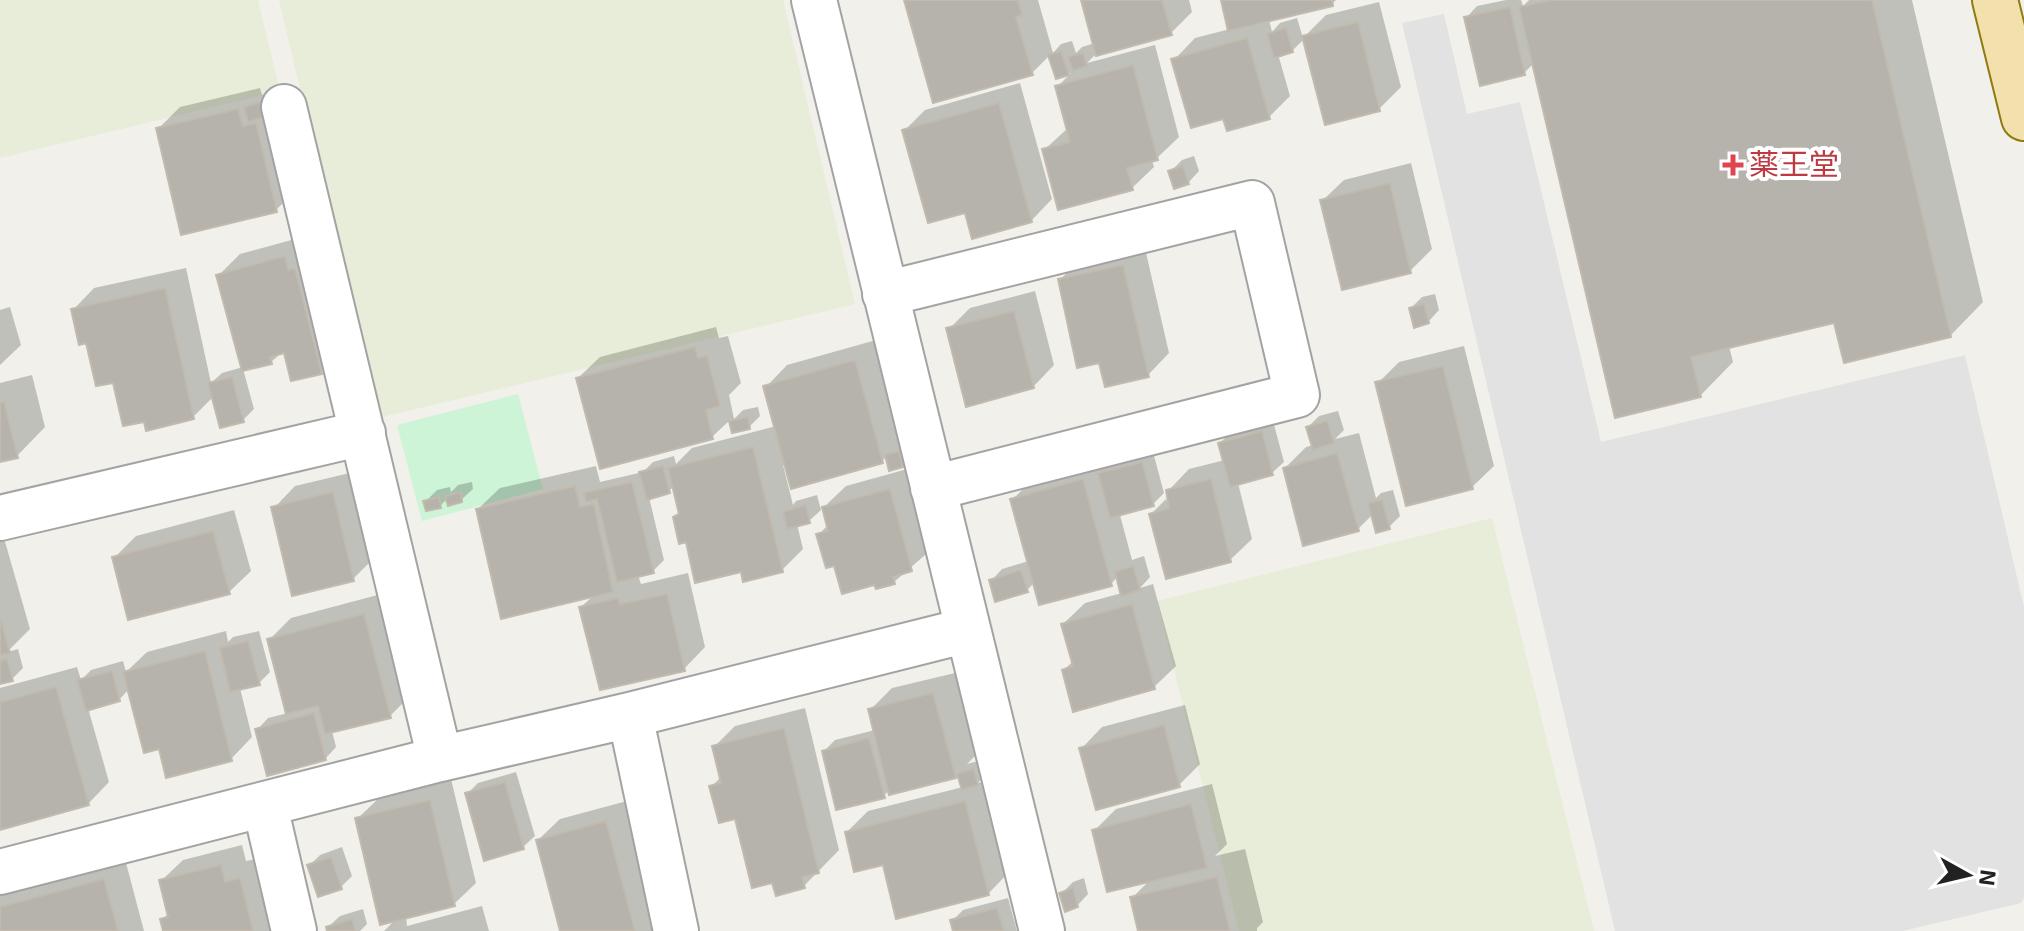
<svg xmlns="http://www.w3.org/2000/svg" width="2024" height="931" font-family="'Exo 2','Noto Sans JP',sans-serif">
	<rect width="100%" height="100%" fill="#f1f0ea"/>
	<path fill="#e7edd8" d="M0,0h258l22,91 -280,67z
		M279,0h504l72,304 -477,114z
		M1492,518l102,413h-355l-82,-330z"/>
	<path fill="#cdf4d7" d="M518,394l25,95 -121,32 -25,-96z"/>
	<path fill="#e2e2e2" d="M1444,14l23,100 53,-12 81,340 364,-87 59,252v291l-3,5 -118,28h-288l-213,-908z"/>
	<path fill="#0003" d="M906,0h132l15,53 8,-9 11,-3 4,12 6,-6 13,-4 -12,-43h106l3,12 -21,21 -76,22 -8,8 68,-18 24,92 -22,21 -5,2 2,7 -22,21 -88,-38 24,-22 -11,-41 14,-14 -14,4 -7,-22 -18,18z
		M1223,0h113l-4,4 -63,15 3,13 8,-9 17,-5 6,20 23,-23 53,-13 22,85 -22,22 -74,-71 -13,13 -14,3 12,42 -21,21h-45l-50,-57 21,-22 35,-9z
		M1506,0h15l2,6 6,-6h383l71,302 -33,34 -115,-15 -106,25 4,16 -33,34 -166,-333 -10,10 -58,-55 11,-12z
		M1020,83l32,116 -21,22 -65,-10 -62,-80 21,-21z
		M260,88l2,7 9,-3 26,97 -21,21 -118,-81 22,-22z
		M1194,156l5,15 -11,12 -18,-11 12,-12z
		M1411,163l21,86 -22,22 -88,-70 22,-21z
		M306,236l37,115 -22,21 -36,-22 -14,12 -28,7 11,40 -11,11 -29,-24 -21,21 -48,2 -57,-78 -15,-31 21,-22 92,-20 25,115 11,-10 21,-6 -25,-91 22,-22z
		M1144,244l25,109 -21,22 -48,-15 -40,-80 21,-22z
		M1035,291l19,74 -21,22 -84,-58 21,-21z
		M1435,294l4,16 -11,12 -17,-14 11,-11z
		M10,307l11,38 -21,20v-55z
		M716,327l3,11 9,-2 13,47 -12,12 5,24 9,-9 15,-3 2,9 -11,11 -16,4 -2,-12 -19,18 -134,-59 22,-21z
		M876,340l27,100 -5,5 12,-4 3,13 -11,12 -15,-10 -5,5 -99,4 10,40 3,-4 21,-6 4,15 -12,11 -12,3 6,25 -21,21h-39l-56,-30 -12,-23 5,-5 -6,-26 -5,5 -20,6 15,63 -11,11 -15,4 3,9 47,-11 17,74 -21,22 -103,-62 13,-12 -116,-86 22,-21 96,-22 4,16 43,-10 10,-10 21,-6 2,8 16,-16 84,-22 -10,-39 21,-22z
		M1464,346l30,120 -22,21 -94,-104 21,-21z
		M32,375l13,52 -28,29 -17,4v-77z
		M1338,411l6,19 -9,9 24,-6 17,65 5,-5 12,-3 7,26 -11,11 -16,-13 -15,15 -73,-61 21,-21 8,-2 -6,-18 11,-11z
		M1273,421l11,41 -12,11 -34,10 14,56 -22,21 -79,-46 15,-15 1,3 3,-1 -2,-10 21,-22 36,-9 -5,-17 11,-11z
		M1153,452l11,41 -11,11 -33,11 12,45 12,-4 6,21 -10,11 13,-4 23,82 -22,21 -90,-17 9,-9 -10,-37 22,-21 37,-10 -4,-17 -7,8 -76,-2 -8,8 -36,-9 11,-12 27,-8 -17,-61 22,-22 71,-19 2,8 4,-4z
		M911,468l22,80 -39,34 -58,-18 -18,-29 10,-10 -4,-18 22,-21z
		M354,472l20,86 -21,21 -79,-71 21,-22z
		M472,482l1,7 -12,11 -13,-2 -8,8 -14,-5 11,-11 13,-3 1,5 7,-7z
		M234,510l17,61 -22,21 -114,-35 21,-21z
		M4,538l26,91 -23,23 11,-3 5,19 -11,11 -12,3v-26l5,-4 -5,1v-114z
		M385,593l26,102 -21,21 -58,15 4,16 -11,12 -68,-29 11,-12 20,-5 -18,-74 21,-21z
		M226,631l2,11 5,-5 26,-6 11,41 -11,11 -19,5 12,49 -21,22 -71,-13 -31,-57 -10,11 -31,8 21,74 -21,22 -88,24v-140l77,-21 4,13 10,-10 32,-9 3,11 21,-20z
		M955,673l21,82 -9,9 18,-5 3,13 -10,11 8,-2 23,91 -21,22 -103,-32 -38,-30 21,-21 95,-24 -4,-15 -5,4 -64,14 -7,6 -59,-45 11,-11 40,-10 -5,-20 22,-22z
		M1185,705l15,59 -21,21 -98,-36 21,-22z
		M805,708l34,142 -35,36 -30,-6 -38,-64 -25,-29 10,-10 -7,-30 21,-21z
		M516,772l19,64 -12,11 -56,-53 11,-11z
		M451,779l25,104 -22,21 -48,12 1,10 75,-20 7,25h-105l12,-12 -39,-100 22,-21z
		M1212,784l15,60 -12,12 30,-7 18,73 -6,6v3h-117l-8,-33 19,-19 -57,-48 22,-22z
		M627,801l34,130h-99l-24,-91 22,-21z
		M242,845l4,16 15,-3 18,73h-114l-3,-11 7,-7 -8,-32 22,-21z
		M342,847l10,29 -11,11 -32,-21 11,-11z
		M125,859l19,72h-144v-39z
		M1084,878l4,16 -11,12 -15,-13 11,-11z
		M1008,898l9,33h-62l-3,-10 11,-11z
		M363,909l4,15 -7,7h-31l-1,-4 12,-11z"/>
	<path fill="#b6b2ac" stroke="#c1baad" stroke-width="2" d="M904,0h114l4,15 -6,2 17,58 -100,28z
		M1081,0h81l10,35 -76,21z
		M1221,0h111l1,6 -105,25z
		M1550,0h322l79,337 -107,26 -10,-40 -143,34 10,40 -86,21 -96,-411z
		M1510,7l15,68 -45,11 -16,-69z
		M1358,22l22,89 -55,14 -23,-89z
		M1286,28l7,24 -19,6 -7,-24z
		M1247,38l23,81 -43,12 -4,-12 -32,9 -20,-69z
		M1061,51l8,24 -13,4 -8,-24z
		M1083,53l4,13 -14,4 -5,-13z
		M1133,65l25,95 -31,8 6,22 -75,20 -16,-61 28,-7 -15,-56z
		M260,102l4,15 -16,5 -4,-15z
		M999,103l33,119 -60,17 -7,-26 -37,10 -26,-93z
		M238,109l5,17 13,-3 21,89 -96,23 -25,-107z
		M1183,166l6,18 -15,5 -6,-18z
		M1390,183l21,90 -69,17 -22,-90z
		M285,256l3,14 7,-1 27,105 -31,7 -7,-28 -14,4 2,7 -30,7 -26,-96z
		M1123,265l26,112 -44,10 -6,-24 -22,5 -19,-89z
		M165,288l29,131 -48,12 -2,-9 -21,4 -10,-43 -17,3 -10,-43 -7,2 -8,-36z
		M1424,304l5,19 -15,5 -5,-20z
		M1014,311l20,77 -68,19 -20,-79z
		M695,347l3,11 9,-2 13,50 -14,4 7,29 -113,30 -24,-91z
		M855,360l28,103 -92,26 -28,-103z
		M1443,366l30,123 -67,17 -31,-124z
		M232,377l12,45 -24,6 -12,-45z
		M4,402l14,56 -18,4v-59z
		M748,417l2,12 -18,4 -3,-12z
		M1327,421l7,22 -21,7 -7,-23z
		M1262,431l11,44 -43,12 -12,-44z
		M753,447l30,125 -40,10 -2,-10 -46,11 -9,-41 -7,2 -6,-27 6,-3 -11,-46z
		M899,451l4,16 -14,4 -4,-16z
		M1337,453l22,78 -56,15 -20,-78z
		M1142,462l12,44 -44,12 -12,-45z
		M663,466l7,27 -23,7 -8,-28z
		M1083,479l29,107 -73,19 -29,-106z
		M1211,479l20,83 -65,17 -17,-65 20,-6 -3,-18z
		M632,482l22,91 -37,9 -20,-83 -11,3 -2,-9z
		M575,486l5,21 14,-3 19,88 -112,27 -25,-110z
		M890,489l22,82 -19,6 2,7 -19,5 -2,-4 -32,9 -8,-28 -8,2 -10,-34 12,-3 -6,-24z
		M333,492l21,89 -62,15 -21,-89z
		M461,492l1,10 -14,4 -3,-10z
		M439,497l2,11 -15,3 -3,-10z
		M1382,500l8,29 -14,4 -8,-30z
		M806,505l4,18 -23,6 -4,-17z
		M213,531l17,63 -102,26 -16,-63z
		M1133,566l7,24 -19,6 -6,-24z
		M1021,570l7,22 -33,10 -6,-22z
		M667,594l18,77 -85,19 -21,-83 39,-9 2,6z
		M1132,604l23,85 -82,23 -11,-42 11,-4 -12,-42z
		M364,614l27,104 -66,16 -7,-28 -32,8 -19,-75z
		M0,618l10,35 -10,2z
		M248,641l12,44 -30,7 -10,-44z
		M205,651l27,110 -66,17 -7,-29 -15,4 -21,-81z
		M7,659l6,22 -13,3v-23z
		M112,671l8,30 -34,10 -9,-31z
		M56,687l33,118 -89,25v-128z
		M933,693l23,85 -67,17 -21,-86z
		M314,713l12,47 -59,16 -12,-47z
		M1164,725l16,62 -84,23 -17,-62z
		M784,728l35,145 -17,4 3,11 -29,8 -4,-13 -20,5 -17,-69 -16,4 -10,-37 12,-3 -9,-37z
		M869,738l16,60 -49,12 -14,-59z
		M974,769l4,16 -16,5 -5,-16z
		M505,782l19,67 -40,12 -19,-68z
		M430,800l25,106 -75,19 -25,-107z
		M965,801l24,94 -93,24 -13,-54 -29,7 -9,-40z
		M1191,804l16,64 -100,24 -15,-62z
		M606,821l29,110h-75l-24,-91z
		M331,857l11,32 -24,8 -11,-32z
		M221,865l4,17 15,-4 13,53h-90l-3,-12 8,-2 -9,-37z
		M1217,877l13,54h-92l-8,-34z
		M104,879l14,52h-118v-24z
		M1073,888l5,19 -13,5 -6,-19z
		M997,908l7,23h-51l-3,-11z
		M352,919l3,12h-28l-1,-4z"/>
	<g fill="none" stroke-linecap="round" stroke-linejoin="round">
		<g stroke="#a3a3a3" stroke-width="48">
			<path id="street" d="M814,0l228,931
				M284,107l156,652
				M885,294l367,-91 45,192 -364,93
				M0,518l363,-85
				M630,715l46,216
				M265,806l29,125
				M0,872l440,-113 190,-44 338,-85"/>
		</g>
		<g stroke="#8e7b11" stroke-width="48">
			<path id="primary" d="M1995,0l29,118"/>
		</g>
		<use href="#street" stroke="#fff" stroke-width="44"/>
		<use href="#primary" stroke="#f2e1ad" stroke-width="44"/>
	</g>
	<path fill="#e0444e" stroke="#fff" stroke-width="3" d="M1729 153h8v8h8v8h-8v8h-8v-8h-8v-8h8z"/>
	<g text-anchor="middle" stroke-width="8" stroke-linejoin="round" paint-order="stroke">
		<g font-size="30" fill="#be3a42" stroke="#fff" text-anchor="start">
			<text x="1749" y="175">薬王堂</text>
		</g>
	</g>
	<g transform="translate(1968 875) rotate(98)" stroke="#ffffff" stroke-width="6" paint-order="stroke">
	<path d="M0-6L14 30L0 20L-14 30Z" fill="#222222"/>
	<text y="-12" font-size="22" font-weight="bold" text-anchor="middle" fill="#222222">N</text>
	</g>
</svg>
